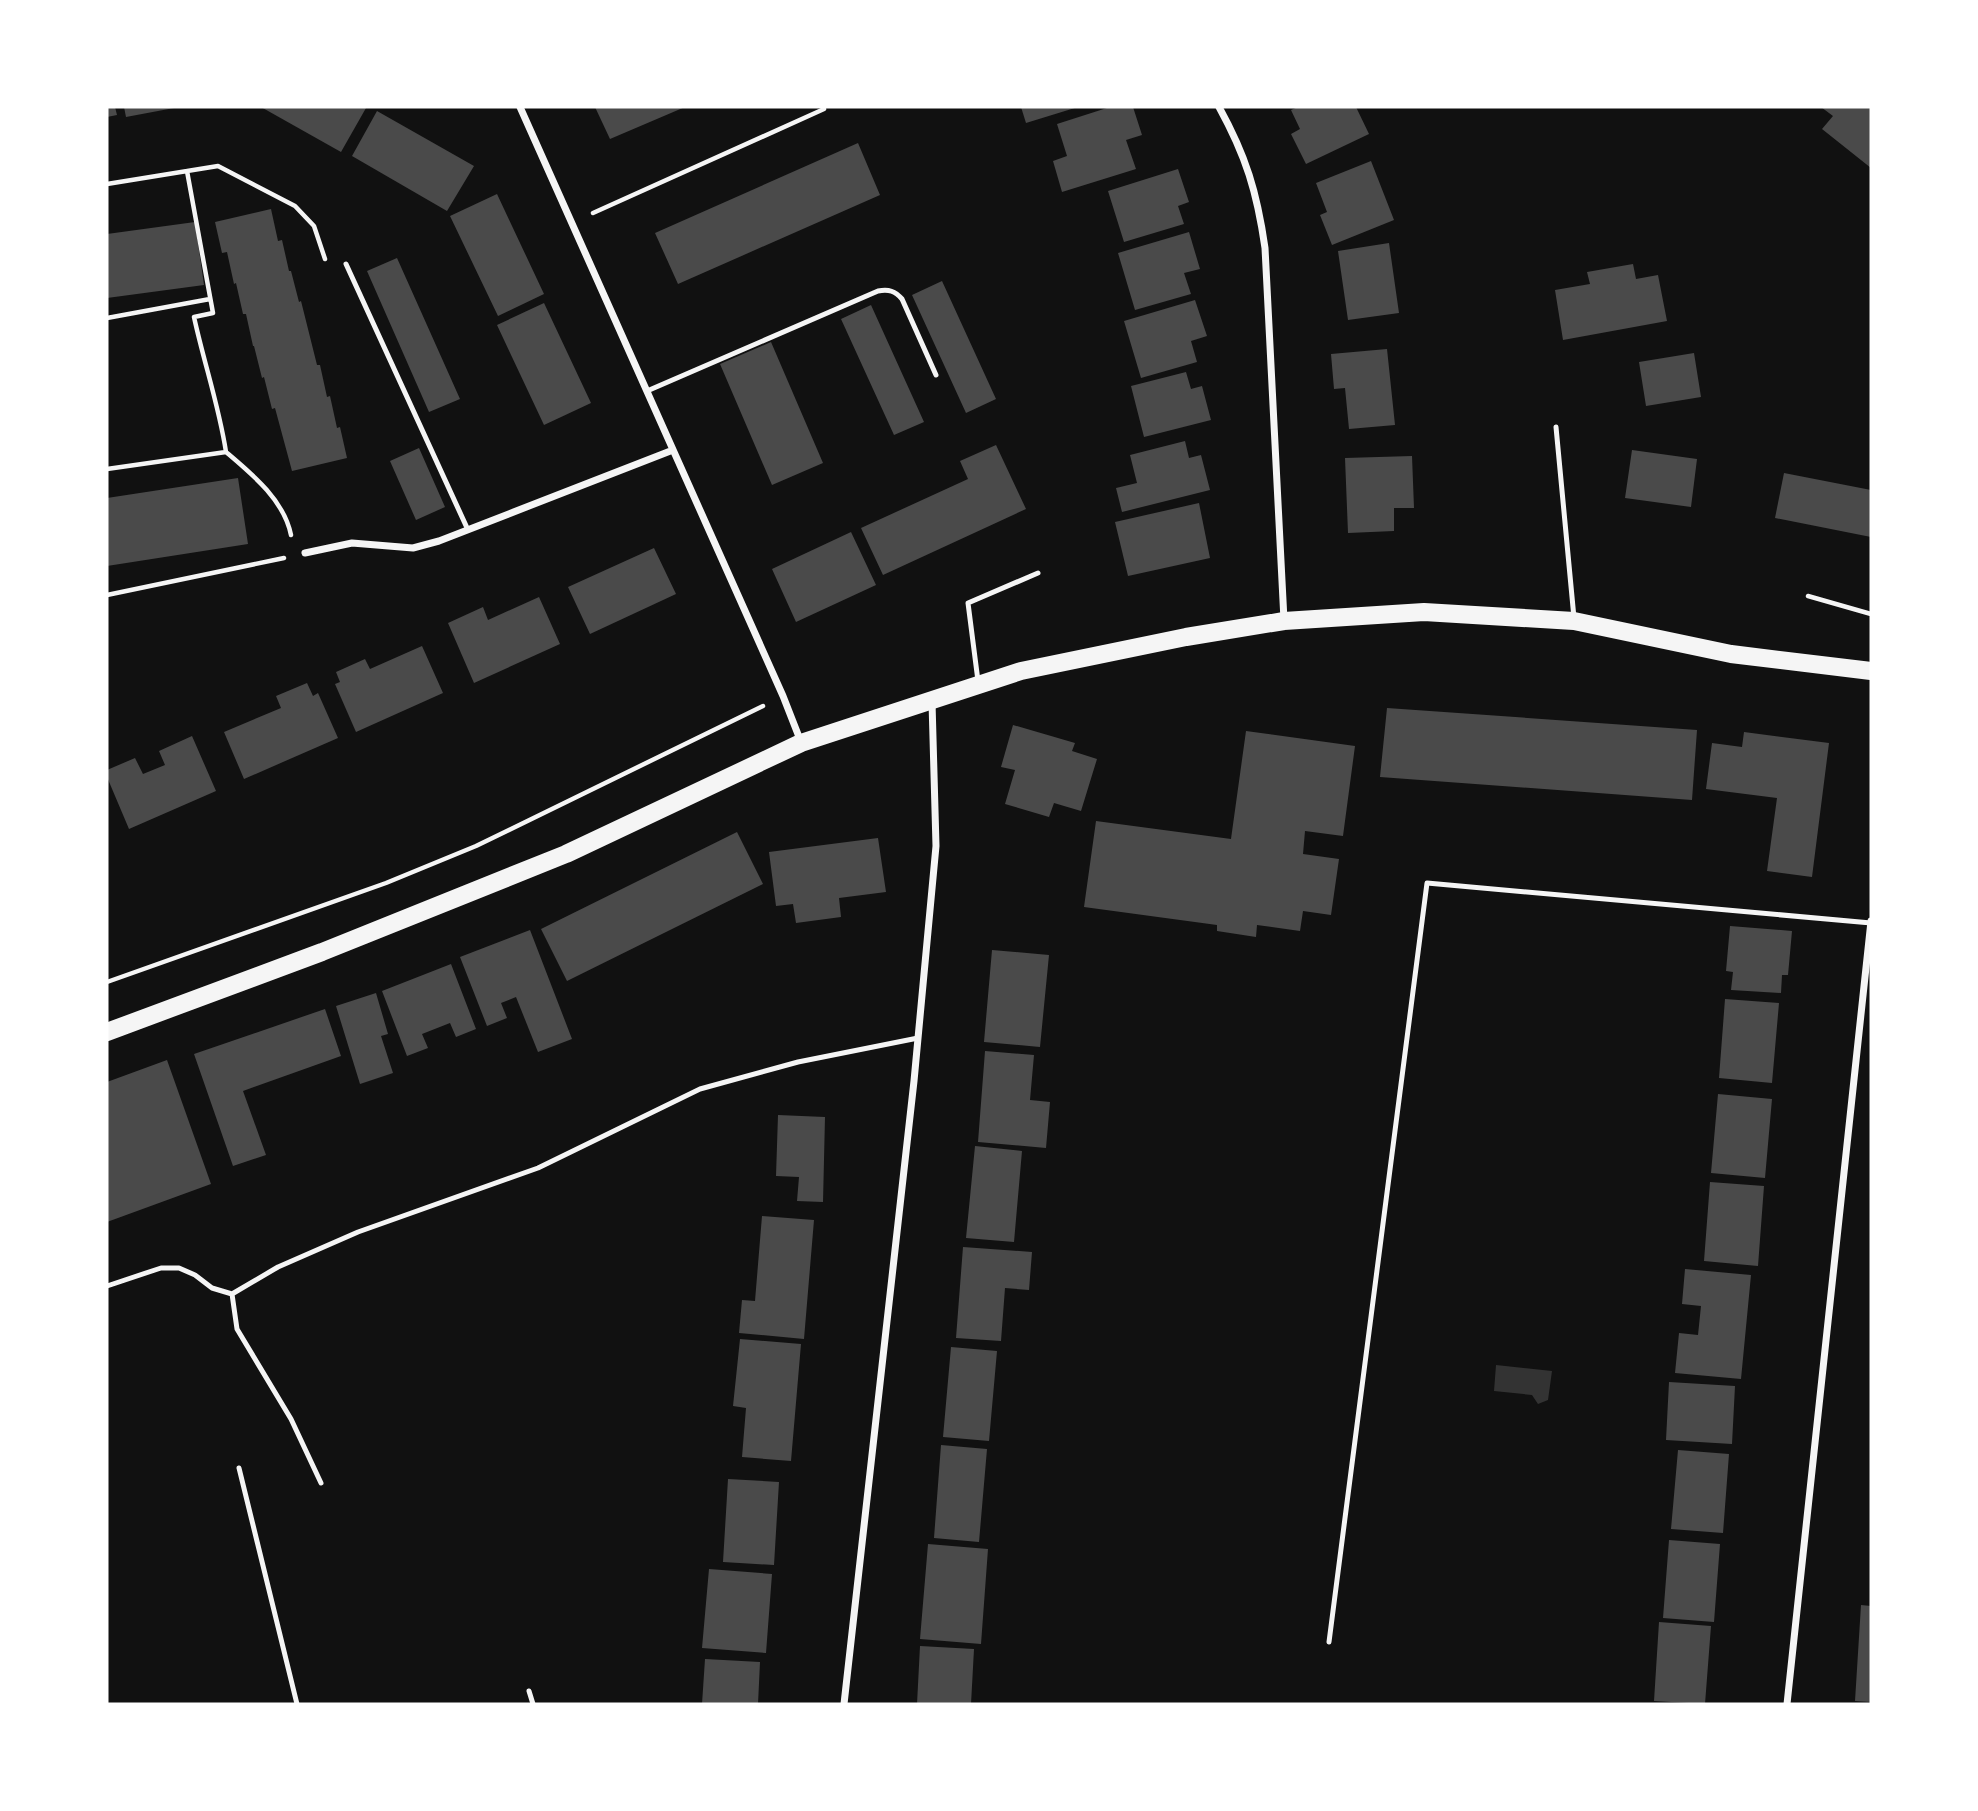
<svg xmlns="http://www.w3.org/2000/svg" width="1978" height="1811" font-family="'Fira Sans',sans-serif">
	<rect width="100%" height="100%" fill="#111"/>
	<path fill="#333" d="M1496,1365l56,6 -4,29 -10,4 -6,-9 -38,-4z"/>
	<path fill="#4a4a4a" d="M107,107h8l2,8 -10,2z
		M124,107h50v1l-48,9z
		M261,107h103l2,1 -25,44z
		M595,107h90l-75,32z
		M1021,107h57l-52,16z
		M1110,107h23l9,28 -16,5 10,29 -74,23 -9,-31 14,-5 -10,-32z
		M1298,107h58l13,27 -63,30 -15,-30 9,-5 -9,-19z
		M1821,107h50v61l-49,-39 11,-13z
		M377,111l97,55 -27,45 -95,-55z
		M858,143l22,52 -202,89 -23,-51z
		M1371,161l23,59 -62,25 -12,-30 7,-3 -11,-29z
		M1178,169l11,33 -11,4 6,18 -60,18 -16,-51z
		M497,194l47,100 -46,22 -48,-100z
		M271,209l7,32 4,-1 7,31h2l8,31 2,-1 16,64h3l7,32 3,-1 7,32 3,-1 7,31 -55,13 -17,-63 -3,1 -8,-32 -2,1 -8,-32h-1l-7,-32h-3l-7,-31 -2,1 -7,-32 -5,1 -7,-31z
		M195,222l9,63 -97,13v-64z
		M1189,232l11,37 -16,4 7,21 -56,16 -17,-57z
		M1389,243l10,70 -51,7 -10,-69z
		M397,258l63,141 -31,13 -62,-141z
		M1633,264l3,15 22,-4 9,46 -104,19 -8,-50 35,-6 -3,-12z
		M942,281l54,118 -30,14 -54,-118z
		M1195,300l12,36 -16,5 6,21 -56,16 -17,-57z
		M544,303l47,100 -47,22 -47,-100z
		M871,305l53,117 -30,13 -53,-116z
		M771,342l52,121 -51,22 -52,-121z
		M1387,349l8,76 -46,4 -4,-41 -11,1 -3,-35z
		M1694,353l7,44 -55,9 -7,-44z
		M1186,372l5,17 11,-3 9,34 -67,17 -13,-51z
		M1185,441l4,17 12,-3 9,35 -88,22 -6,-24 21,-5 -7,-28z
		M996,445l30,64 -143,66 -22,-47 107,-49 -8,-18z
		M419,448l26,59 -29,13 -26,-59z
		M1632,450l65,9 -6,48 -66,-9z
		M1412,456l2,52h-20v23l-46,2 -3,-75z
		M1784,473l87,17v47l-96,-19z
		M238,478l10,66 -141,22v-68z
		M1199,503l11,55 -82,18 -13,-54z
		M851,532l25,53 -80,37 -24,-53z
		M654,548l22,46 -86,40 -22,-47z
		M539,597l21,47 -86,39 -26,-60 35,-16 5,13z
		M422,646l21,47 -87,39 -21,-48 5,-2 -4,-10 29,-13 5,10z
		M307,683l6,13 5,-3 20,45 -94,41 -20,-47 57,-24 -5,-12z
		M1387,708l310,22 -5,70 -312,-23z
		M1013,725l62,18 -3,8 25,8 -16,52 -27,-8 -5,14 -44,-13 10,-34 -14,-3z
		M1246,731l109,15 -12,90 -38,-5 -2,23 36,5 -8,56 -28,-4 -3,20 -43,-6 -1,12 -39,-6v-6l-133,-18 12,-86 135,18z
		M1744,732l85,11 -17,134 -45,-6 10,-73 -71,-9 6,-46 30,4z
		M192,736l24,55 -87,38 -22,-52v-7l28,-12 8,16 22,-9 -6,-14z
		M737,832l26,52 -196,97 -26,-52z
		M878,838l8,54 -47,6 2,19 -45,6 -3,-19 -17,2 -7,-54z
		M1730,926l62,5 -4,44h-6l-1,18 -50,-3 2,-18 -7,-1z
		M530,930l42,109 -34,13 -22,-55 -15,6 6,15 -20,8 -27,-69z
		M992,950l57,5 -9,92 -56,-5z
		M451,964l25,65 -20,8 -6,-14 -28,11 6,14 -21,8 -25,-65z
		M376,993l12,41 -7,2 12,37 -33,11 -24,-78z
		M1725,999l54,4 -7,80 -53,-5z
		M325,1009l16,47 -98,35 23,64 -33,11 -39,-112z
		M985,1051l49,4 -4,45 20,2 -4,46 -68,-6z
		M167,1060l44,124 -104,38v-140z
		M1718,1094l54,5 -7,79 -54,-5z
		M778,1115l47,2 -2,85 -26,-1 2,-24 -23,-1z
		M975,1146l47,5 -8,91 -48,-4z
		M1710,1182l54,4 -6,80 -54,-5z
		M762,1216l52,4 -10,119 -65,-6 3,-33 13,1z
		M963,1247l69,5 -3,38 -24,-2 -4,53 -45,-3z
		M1685,1269l66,6 -10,104 -66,-6 4,-40 19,2 3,-29 -19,-2z
		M740,1339l61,5 -10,117 -49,-4 4,-49 -13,-2z
		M951,1347l46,4 -8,90 -46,-4z
		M1669,1382l66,4 -3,58 -66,-4z
		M941,1445l46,4 -8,93 -45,-4z
		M1678,1450l51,4 -6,79 -52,-4z
		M728,1479l51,3 -5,83 -51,-3z
		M1669,1540l51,4 -6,78 -51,-4z
		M928,1544l60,5 -7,95 -61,-5z
		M709,1569l63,5 -6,79 -64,-5z
		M1861,1605l10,1v96l-16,-1z
		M1659,1622l52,4 -6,78 -51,-3z
		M920,1646l54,3 -3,55h-54z
		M705,1659l55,3 -2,42h-56z"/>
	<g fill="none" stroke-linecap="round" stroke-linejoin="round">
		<path stroke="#f5f5f5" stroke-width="4.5" d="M107,184l111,-18 77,40 19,20 11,33
			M593,213l231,-104
			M107,318l103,-19
			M226,452c26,22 58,48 65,83
			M107,469l119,-17c-7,-46 -22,-89 -32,-135l19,-4 -26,-142
			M107,595l177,-37
			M1808,596l63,18
			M107,982l279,-99 90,-37 287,-140"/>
		<path stroke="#f5f5f5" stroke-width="5" d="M346,264l122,266
			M647,391l231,-100c11,-2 17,0 24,8l34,76
			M1556,427l18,191
			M978,681l-10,-78 70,-30
			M107,1286l54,-18h18l16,7 17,13 20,6 5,35 54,90 30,64
			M232,1294l46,-27 80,-35 180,-64 162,-79 98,-27 120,-24
			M239,1468l58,236
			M1329,1642l98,-759 444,40
			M529,1691l4,13"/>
		<path stroke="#f5f5f5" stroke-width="7" d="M520,107l263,589 18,46
			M1219,107c27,49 38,85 46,141l19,372
			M305,553l47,-10 61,5 26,-7 234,-91
			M844,1704l70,-623 22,-235 -4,-144
			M1787,1704l84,-783"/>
		<path stroke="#f5f5f5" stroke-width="18" d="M107,1032l215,-80 244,-98 235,-111 220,-72 165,-34 98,-16 140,-9 150,9 157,33 140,17"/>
	</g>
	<rect width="1978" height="1811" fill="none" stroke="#ffffff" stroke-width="217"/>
</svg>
